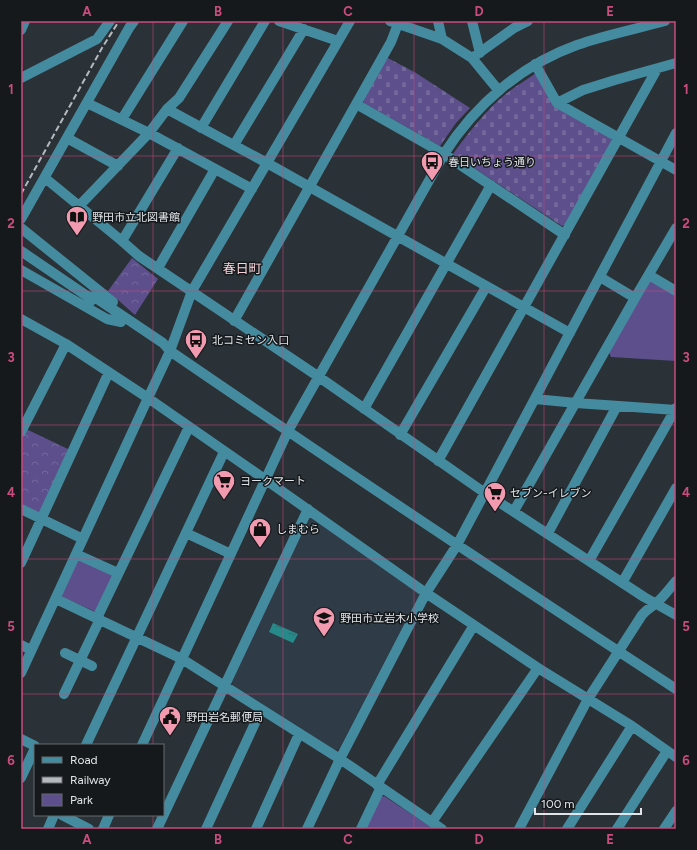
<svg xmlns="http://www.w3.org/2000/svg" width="697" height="850" font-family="Figtree,'Noto Sans JP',sans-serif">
	<defs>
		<pattern id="forest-crowns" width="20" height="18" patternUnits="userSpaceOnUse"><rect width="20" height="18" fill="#5c4f8c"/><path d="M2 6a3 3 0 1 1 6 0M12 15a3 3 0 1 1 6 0" fill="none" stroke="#73689c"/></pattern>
		<pattern id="cemetery-stones" width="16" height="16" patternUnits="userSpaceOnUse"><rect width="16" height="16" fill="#5c4f8c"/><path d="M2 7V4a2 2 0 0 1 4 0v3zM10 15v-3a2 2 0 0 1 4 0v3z" fill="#73689c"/></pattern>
		<pattern id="water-ripples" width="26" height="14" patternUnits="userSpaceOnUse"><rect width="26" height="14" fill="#268a8b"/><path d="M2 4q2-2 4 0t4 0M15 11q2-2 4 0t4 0" fill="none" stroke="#326e6f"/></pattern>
	</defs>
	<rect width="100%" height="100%" fill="#2a3137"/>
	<path fill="#2f3b46" d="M312,517l106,75 1,4 -80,153 -4,1 -102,-65 -2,-5 76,-162z"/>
	<path fill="#5c4f8c" d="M649,279l27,16v66l-65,-4 -2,-5z
		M78,557l36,17 -18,38 -36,-16z
		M384,796l50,33h-69l15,-32z"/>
	<path fill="url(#forest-crowns)" d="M132,258l26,21 -23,36 -27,-24z
		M26,429l44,21 -31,65 -18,-9v-67z"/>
	<path fill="url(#cemetery-stones)" d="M386,57l30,16 54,35 -14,15 -16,23 -76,-43 -1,-4z
		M536,73l20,34 55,30 1,5 -47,83 -3,1 -109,-72c16,-22 33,-44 54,-61 9,-7 19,-13 29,-20z"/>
	<path fill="url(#water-ripples)" d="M273,623l25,11 -5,9 -24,-11z"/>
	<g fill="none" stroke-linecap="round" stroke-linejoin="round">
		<path stroke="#458b9f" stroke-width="10" d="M279,21l59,20
			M390,21l52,18 30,19 27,33
			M438,21l4,18
			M472,21l8,32
			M21,30l4,-9
			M472,58l42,-30 14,-7
			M535,64l22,39 119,67
			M21,78l76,-39 13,-18
			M87,103l62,30 103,56
			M557,103l26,-13 32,-10 61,-17
			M356,104l88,50 121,81
			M167,109l100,54 303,170
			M122,119l61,-98
			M201,128l64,-107
			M67,138l51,28
			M234,145l70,-116
			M45,178l77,63 17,15 180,121 166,116 159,104 32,18
			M79,206l70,-73 18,-24 12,-11 49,-77
			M21,219l108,-191 5,-7
			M21,228l92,74
			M122,241l56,-93
			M21,251l66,45 4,5
			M158,268l57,-99
			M21,270l86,49 14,3
			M649,275l27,16
			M600,277l35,21
			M87,296l9,2 67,45 7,8c168,115 336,227 506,338
			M21,319l45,25 82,54 118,82 160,113 112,75 94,58 44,31
			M234,321l157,-279 7,-18v-3
			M535,399l41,4 100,7
			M364,409l127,-224
			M21,432l45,-88
			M400,435l86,-148
			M438,461l219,-392
			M21,509l62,30
			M514,511l121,-213 41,-70
			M186,533l45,21
			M548,533l69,-127
			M76,554l42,19
			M589,561l87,-153
			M21,563l88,-191
			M622,583l54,-95
			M56,599l126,60 158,100 102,70
			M97,618l92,-191
			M21,645l10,5
			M65,653l27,13
			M21,673l127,-275 22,-47 22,-60 158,-270
			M64,694l36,-75
			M21,739l14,7
			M86,745l138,-293
			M142,745l146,-314 156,-277c31,-49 77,-89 133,-109 28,-10 59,-16 88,-24
			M21,778l14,-30
			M377,785l97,-160
			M62,815l27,14
			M432,822l106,-154
			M48,829l6,-14
			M103,829l6,-14
			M157,829l151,-320
			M206,829l55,-119
			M256,829l43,-95
			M307,829l33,-70 86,-166 31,-48 219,-412
			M361,829l20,-42
			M519,829l69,-130 54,-84c5,-6 8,-7 13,-11 8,-6 14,-15 21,-23
			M567,829l65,-103
			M617,829l50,-78
			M664,829l12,-18"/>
		<path stroke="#b4b9bd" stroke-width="2" stroke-dasharray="6 3" stroke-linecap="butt" d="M21,194l81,-146 17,-27"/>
	</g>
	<path fill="none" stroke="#ca4b7e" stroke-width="1" stroke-opacity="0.55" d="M153,21v724M283,21v808M414,21v808M544,21v808M21,156h655M21,291h655M21,425h655M21,559h655M21,694h655M153,815v14"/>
	<defs>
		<g id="bus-pin" transform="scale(1.15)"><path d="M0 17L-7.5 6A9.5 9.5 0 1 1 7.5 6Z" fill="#f29aaf" stroke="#15191c"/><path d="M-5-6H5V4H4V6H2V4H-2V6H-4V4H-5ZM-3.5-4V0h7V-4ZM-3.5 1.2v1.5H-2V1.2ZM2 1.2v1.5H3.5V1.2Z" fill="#111"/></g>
		<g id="library-pin" transform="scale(1.15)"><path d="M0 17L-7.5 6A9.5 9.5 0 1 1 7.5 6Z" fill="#f29aaf" stroke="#15191c"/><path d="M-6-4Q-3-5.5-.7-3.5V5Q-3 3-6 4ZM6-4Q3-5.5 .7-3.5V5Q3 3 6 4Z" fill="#111"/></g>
		<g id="supermarket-pin" transform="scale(1.15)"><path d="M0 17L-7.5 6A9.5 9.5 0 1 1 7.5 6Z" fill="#f29aaf" stroke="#15191c"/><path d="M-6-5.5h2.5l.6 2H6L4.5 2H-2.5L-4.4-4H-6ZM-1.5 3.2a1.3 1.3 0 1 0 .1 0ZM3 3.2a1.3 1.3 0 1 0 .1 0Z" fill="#111"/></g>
		<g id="shop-pin" transform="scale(1.15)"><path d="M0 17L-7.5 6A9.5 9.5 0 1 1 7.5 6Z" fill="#f29aaf" stroke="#15191c"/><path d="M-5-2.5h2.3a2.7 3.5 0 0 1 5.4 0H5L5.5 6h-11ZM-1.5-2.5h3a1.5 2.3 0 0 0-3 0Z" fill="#111"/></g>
		<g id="school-pin" transform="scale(1.15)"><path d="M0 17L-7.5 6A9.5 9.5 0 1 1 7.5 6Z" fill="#f29aaf" stroke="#15191c"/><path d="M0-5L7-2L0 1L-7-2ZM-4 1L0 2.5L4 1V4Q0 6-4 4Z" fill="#111"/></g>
		<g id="civic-pin" transform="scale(1.15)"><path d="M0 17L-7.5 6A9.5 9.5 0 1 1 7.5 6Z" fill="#f29aaf" stroke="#15191c"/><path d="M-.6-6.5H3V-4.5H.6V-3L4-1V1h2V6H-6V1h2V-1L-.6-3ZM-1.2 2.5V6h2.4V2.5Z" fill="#111"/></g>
	</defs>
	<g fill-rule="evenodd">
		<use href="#bus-pin" x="432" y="162"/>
		<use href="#library-pin" x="77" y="217"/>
		<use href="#bus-pin" x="196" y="340"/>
		<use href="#supermarket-pin" x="224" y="481"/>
		<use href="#supermarket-pin" x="495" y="493"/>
		<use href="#shop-pin" x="260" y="529"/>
		<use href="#school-pin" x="324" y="618"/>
		<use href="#civic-pin" x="170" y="717"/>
	</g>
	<g text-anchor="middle" stroke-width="3" stroke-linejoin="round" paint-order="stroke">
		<g font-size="11" fill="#e1e5e9" stroke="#15191c" text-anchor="start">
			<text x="448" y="166">春日いちょう通り</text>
			<text x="92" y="221">野田市立北図書館</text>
			<text x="212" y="344">北コミセン入口</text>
			<text x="240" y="485">ヨークマート</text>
			<text x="510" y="497">セブン-イレブン</text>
			<text x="276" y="533">しまむら</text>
			<text x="340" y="622">野田市立岩木小学校</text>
			<text x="186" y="721">野田岩名郵便局</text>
		</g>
		<g font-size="13" fill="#f5d2d9" stroke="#15191c">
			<text x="242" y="273">春日町</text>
		</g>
	</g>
	<rect width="697" height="850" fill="none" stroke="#15191c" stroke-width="44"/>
	<rect x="34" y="744" width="130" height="72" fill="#15191c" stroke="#676b6e"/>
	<rect x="42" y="757" width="20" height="6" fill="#458b9f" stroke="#676b6e"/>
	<text x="70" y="764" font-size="12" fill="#e1e5e9">Road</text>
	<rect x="42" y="777" width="20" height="6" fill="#b4b9bd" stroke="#676b6e"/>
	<text x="70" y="784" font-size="12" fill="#e1e5e9">Railway</text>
	<rect x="42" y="794" width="20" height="12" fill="#5c4f8c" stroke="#676b6e"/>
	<text x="70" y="804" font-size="12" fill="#e1e5e9">Park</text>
	<path d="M535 808v6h106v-6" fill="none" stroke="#e1e5e9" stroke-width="2"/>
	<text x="541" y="808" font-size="12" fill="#e1e5e9" stroke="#15191c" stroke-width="3" paint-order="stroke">100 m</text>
	<rect x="22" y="22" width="653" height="806" fill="none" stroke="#ca4b7e" stroke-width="1.5"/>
	<g font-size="13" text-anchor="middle" font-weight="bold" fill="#ca4b7e">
		<text x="87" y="16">A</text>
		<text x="218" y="16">B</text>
		<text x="348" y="16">C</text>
		<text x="479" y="16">D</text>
		<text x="610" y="16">E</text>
		<text x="11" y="94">1</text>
		<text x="686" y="94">1</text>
		<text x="11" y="228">2</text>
		<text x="686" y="228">2</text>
		<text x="11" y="362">3</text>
		<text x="686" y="362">3</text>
		<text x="11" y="497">4</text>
		<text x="686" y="497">4</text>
		<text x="11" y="631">5</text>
		<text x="686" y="631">5</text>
		<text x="11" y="765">6</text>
		<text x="686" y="765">6</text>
		<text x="87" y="844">A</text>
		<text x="218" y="844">B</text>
		<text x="348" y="844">C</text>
		<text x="479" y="844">D</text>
		<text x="610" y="844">E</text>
	</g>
</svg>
